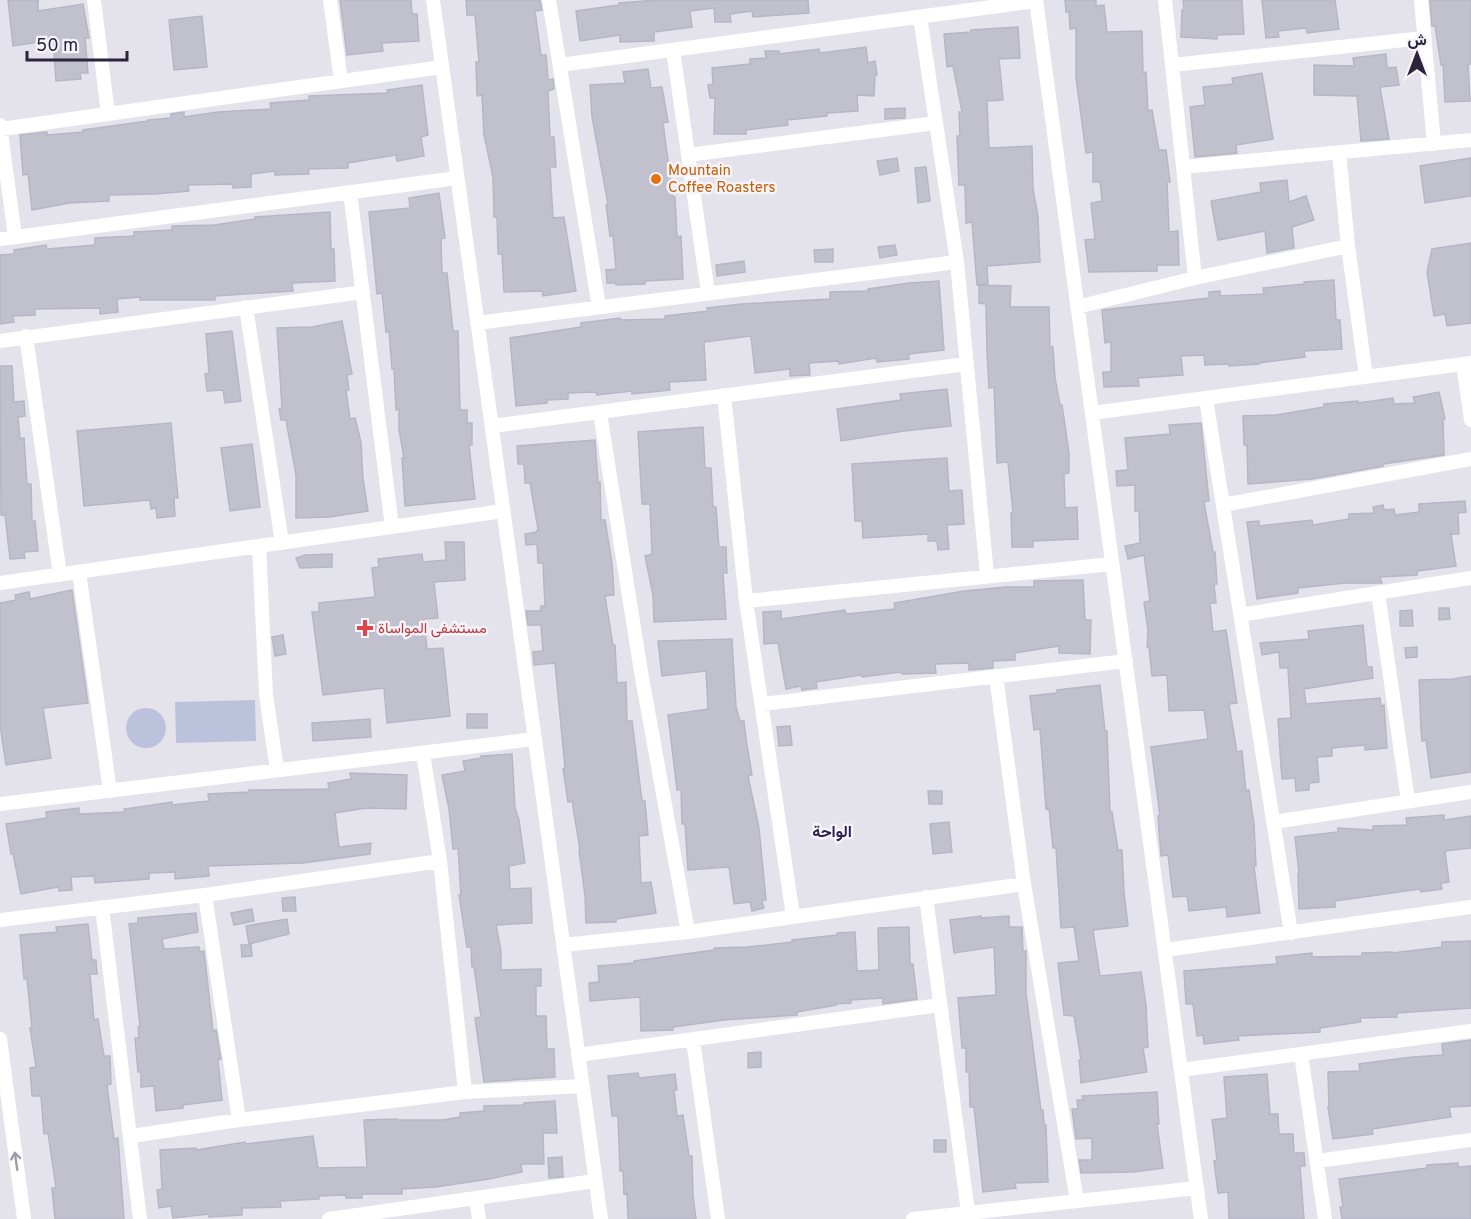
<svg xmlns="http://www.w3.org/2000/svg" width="1471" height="1219" font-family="Overpass,Vazirmatn,sans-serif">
	<rect width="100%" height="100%" fill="#e4e3ec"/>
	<path fill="#bdc2dc" d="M255,700l1,41 -80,2 -1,-41z
		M126 728a20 20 0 1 1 40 0a20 20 0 1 1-40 0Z"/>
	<path fill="#c1c0cd" stroke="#b8b6c6" stroke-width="1.5" d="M8,0h30v11l45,-7 6,34h-4l3,35h-8l1,6 -25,2 -3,-41 -40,6z
		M340,0h71l1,14h5l2,27 -37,2 1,8 -36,4z
		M466,0h74l2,10 -7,1 6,44h5l2,25 5,-1 1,10 -6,2 2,46h4l2,30h-6l3,51 11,-1 12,74 -33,5 -1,-5 -38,1 -2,-38h-4l-1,-37h-3l-1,-40 -9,-42 -2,-40 -5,1 -1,-34h3l-4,-47h-8z
		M657,0h151l1,13 -56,4 -1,-6 -22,3 1,8h-16l-1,-14 -24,3 2,16 -38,5v9l-34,1v-7l-40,6 -4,-30 43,-6v-2z
		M1065,0h31v6l8,-1 3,27 35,-1 1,42 3,-1 2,39 4,-1 7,40h7l4,32h-3l2,50 9,-1 1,34h-22v6l-68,1 -4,-32 10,-1 -4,-36 11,-2 -2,-19h-7v-30l-7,1 -10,-75v-50l-6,1 -1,-17h-3z
		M1183,0h59l2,34 -27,1v4l-36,-2 1,-27h2z
		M1262,0h73l4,29 -32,4 -1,-5 -28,3 1,6 -13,1z
		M1430,0h41v64h-3l2,37 -25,1 -2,-37h-2l-6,-39h-3z
		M202,16l5,51 -33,3 -5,-50z
		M1018,27l2,31 -21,1 4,41 -16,1 2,47 43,-2 1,43 5,27 2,46 -53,4 1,18 -11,1 -5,-63 -6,1 -1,-38h-6l-2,-49h3l-1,-24h3l-9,-46 -6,1 -3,-33 27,-2v-2z
		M866,47l2,16 7,-2 2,14h-2l-1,21 -17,-1 1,16 -31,2v3l-40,4 1,5 -42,5v4h-32l1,-36h-5l-2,-13 5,-1 -1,-16 38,-4v-5l16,-1 -1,-7h14v3l40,-5 1,4z
		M1386,54l1,14 9,-1 3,18 -19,2 9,52 -28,2 -4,-45 -43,-1v-30l40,1 -1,-8z
		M648,69l3,19 11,-1 6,35 -5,1 10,74h2l2,40 4,-1 2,43 -38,2v3l-29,1v-2h-9l-1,-13 10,-1 -3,-33h-3l-4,-31 2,-1 -16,-87 -2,-32 35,-2 -2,-11z
		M1262,73l11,66 -37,6 1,8 -42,4 -5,-50 15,-2 -2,-18 30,-3 -1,-6z
		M422,85l6,50 -7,2 3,19 -27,5 -1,-6 -48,8v5l-40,1 1,5 -34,1v-4l-24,3v13l-18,1v-4l-45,1 1,6 -34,3 -46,1v6l-40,2 -37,7 -4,-36 -5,1 -3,-40 27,-3v3l36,-3v-2l65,-9v-1l23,-2v-4l13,-2v5l34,-5 53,-3 -1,-6 39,-3v-4l79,-3 -1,-3z
		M905,108v10l-20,1v-10z
		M897,158l2,13 -19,4 -3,-14z
		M1471,158v38l-46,7 -5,-37z
		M926,167l4,34 -12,2 -3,-35z
		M1287,180l2,22 17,-6 8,24 -22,7 2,21 -27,5 -2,-22 -47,9 -7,-39 50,-9 -1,-9z
		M439,193l6,45 -4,1 1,34h5l6,58h5l2,79h7v13h5v22h-3l6,54 -70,7 -3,-48h2l-5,-28v-21l-3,1 -2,-41h-2l-3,-37h-3l-4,-39 -5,1 -8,-82 41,-4 -1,-10z
		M330,212l1,37h3l1,32 -43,2 1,8 -78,5v4h-75v-3l-23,2 1,13 -18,2v-6l-65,1v6l-22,1 1,6 -14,2v-69l14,-1v-4l32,-5 1,4 48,-4v-7l39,-2v-4l38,-2v-4l42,-1 41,-6v-2z
		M1471,243v80l-24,3 -2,-12 -11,2 -7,-44 5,-23z
		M895,245l2,10 -17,3 -2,-11z
		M833,249v13h-18l-1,-12z
		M744,261l1,11 -28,4 -1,-11z
		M1334,280l2,40h4l2,29 -38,2 1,6 -46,6v1l-30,2v-2l-24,1 -1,-10 -23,1 2,19 -45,3 1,8 -35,1 -1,-15h8v-30l-6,1 -3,-33 107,-12v-6l11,-1v5l44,-2 -1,-6 42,-4 -1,-2z
		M939,281l5,69 -35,4v5l-32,3 -1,-4 -37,6 -1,-3 -29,2 1,12 -20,1v-7l-35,4 -4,-37 -47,6 2,38 -37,2 1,8 -38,4v-3l-35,4 -1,-3 -28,1v6l-21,1v3l-31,3 -6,-68 71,-11v-4l39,-5 1,2 44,-1v-3l43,-5 -1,-3 34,-4 89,-5v-7l38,-1v-2l41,-6z
		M979,285l32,1 -1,21h39l1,40h3l2,31 5,27h2l7,48v20l-5,1 1,34 12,-1 1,32 -45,2v6h-21l-1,-34h2l-5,-51 -11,1 -3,-76 -5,1 -2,-35 -1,-49 -7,-1z
		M342,321l10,53 -5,1 2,15h-3l4,29 5,-1 6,24 2,37 5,32 -39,6 -33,1v-43l-10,-55h-5l-2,-11 3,-1 -5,-80 35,-1z
		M232,331l9,70 -16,2 -2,-13 -16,1 -2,-17 4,-1 -3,-39z
		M0,366h12l2,36 10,-1 1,15 -7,1 2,22 4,-1 3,46h4l1,37h3l3,30 -14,1 1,6 -15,1 -5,-44h-4z
		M947,389l4,37 -47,5 -63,10 -4,-32 64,-9 -1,-6z
		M1439,392l6,27h-2l1,36 -61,9v2l-71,13 -64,5 -1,-39h-3l-1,-29 33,-1 48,-8v-3l34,-3v2l35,-5 1,6 21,-1 -2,-6z
		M171,423l7,75h-4l1,18 -18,2 -1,-10 -5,1 -1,-9 -66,6 -7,-75z
		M1201,423l8,78 -5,1 9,50h2l2,32h-3l2,19h-6l3,29 13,-2 11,73 -8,1 8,48 5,-1 4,40 3,-1 5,34 2,42h-2l6,47 -33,4 -1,-10 -37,4 -2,-15 -14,1 -5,-42 -7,1 -3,-40h2l-9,-69 57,-8 -4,-29 -35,1 -2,-36 -15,1 -3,-29h-2l1,-17 -4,-28 6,-1 -6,-46 -16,4 -3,-13 15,-3 -1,-32h-4v-26l-18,1 -1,-15 12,-1 -3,-32 45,-4 -1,-9z
		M703,427l2,41h6l2,39h3l3,40h7l1,26h-4l3,46 -72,3 -1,-27 -8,-39 7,-2 -2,-50h-8l-4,-72z
		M595,440l3,43 2,-1 1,38h4l7,43 2,32 -9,1 8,49h2l2,38 9,-1 1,39h5l10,80h3l3,34 -9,1 2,47 10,-1 5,31 -40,6v3l-30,1 -1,-27 -6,-46h1l-8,-49 -4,1 -5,-33 2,-1 -10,-105 -21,2 -1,-13 10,-1 -2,-26h-13l-2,-14h14l1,-5h4l-2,-43h-5l-1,-19 -11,1 -1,-11 11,-2 2,-3 -8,-46h-5l-1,-19h-6l-1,-18z
		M252,444l8,63 -30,4 -9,-63z
		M947,458l2,33 13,-1 2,34 -17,1 2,24 -11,1 -1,-9h-9v-7l-65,4 -1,-17h-7l-3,-57z
		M1465,501l1,11 -8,1 1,21h-8l5,32 -39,5v4l-37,2 2,6h-37l-47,5v5l-41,6 -10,-77 12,-1v5l53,-6 1,5 36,-6v-5l25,-1 -1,-6 10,-2 1,5 10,-1 1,6 24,-3v-8z
		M445,542h19l1,38 -31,2 4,36 -14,1 3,30 16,-1 7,68 -63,7 -3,-35 -61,7 -11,-83h7v-9l56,-6 -3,-29 7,-1 -1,-8 44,-5 1,8 23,-2z
		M332,554v13l-32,1 -4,-10 9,-3z
		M1083,580l2,40h6l-1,34 -31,-1v-7l-44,7v7l-22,1v7l-24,2v-7l-34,1 1,9 -34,1 -1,-2 -39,5 -1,-2 -45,7 1,6 -15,2 -1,-4 -15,3 -8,-46 -14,1 -1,-32 18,-1v8l64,-9 1,4 49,-5 -1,-6 70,-12 42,-4h28v-6z
		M72,590l16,113 -45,5 8,50 -45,7 -6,-40v-122l16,-3 -1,-5 14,-3 1,7z
		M1439,608h10l1,11 -11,1z
		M1412,610l1,16h-13v-15z
		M1363,625l4,42h5l1,11 -69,11 2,15 74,-6 1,8 3,-1 3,43 -22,2v-5l-33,3v8l-15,1 2,25 -10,1v7l-13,1 -1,-13 -13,1 -1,-12 -3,-48 13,-1 -3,-50h-8l-1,-16 -17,3 -2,-12 49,-4 -1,-8z
		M283,635l3,19 -11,2 -3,-19z
		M732,639l4,68 4,14h4l2,18 6,36 -4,1 11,52 7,72h-4l2,8 -12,3 -2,-9 -16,2 -5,-37 -41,3 -3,-46h-3l-1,-34h-4l-9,-75 40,-6 -2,-38 -44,5 -4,-35z
		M1417,647v10l-11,1 -1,-10z
		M1471,676v96l-40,6 -5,-38 -4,1 -1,-11 -2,-50 34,-1z
		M1100,685l5,46h2l3,81h2l6,38h4l2,42 4,34 -35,4 7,46 41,-4 5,33 2,42 -5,1 4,24 -66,11 -2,-23h2l-7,-44 -10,-1 -6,-52 21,-2 -5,-34 -13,1 -5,-80h-3l-4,-40 -3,1 -6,-80 -6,1 -4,-34 27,-3v-3z
		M467,714h20v14h-20z
		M370,719l1,18 -58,4 -1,-18z
		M790,726l2,19 -13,1 -2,-19z
		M512,754l3,54 4,12 6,43 -16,3 1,23 21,-1 1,35 -36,2 5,26v19l40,-1v17h-5v30h10l1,33h7l1,28 -71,5 -9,-64 6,-1 -7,-50h-2l-1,-20h-4l-8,-52h2l-3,-47 -5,1 -4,-40 -7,-34 23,-4 -2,-10 18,-3v-2z
		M350,773l57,2 -1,34 -40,-1 -31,5 4,34 32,-4 -1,11 -67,9 -95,3 1,10 -34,3v-7l-26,1v6l-54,4 -1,-7 -23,1 1,13 -13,1 -1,-4 -37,7 -8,-40h-2l-5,-30 41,-6 -1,-6 33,-4v6l46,-2 -1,-3 48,-7v3l37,-4 -1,-7 41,-2v-2l80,-1 -1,-6 23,-4z
		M928,791h14v13h-13z
		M1444,815v5l27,-4v32l-26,3 4,31 -8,1 1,6 -21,3 -1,-3 -85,12v6l-36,2 -1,-35h1l-4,-37 43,-5v-4l35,2v-4l34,-1 -1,-7z
		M949,822l3,30 -19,2 -3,-30z
		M295,897l1,14h-13l-1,-13z
		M252,909l2,12 -20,4 -3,-12z
		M196,913l2,19 -36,7 2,10 35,-2 1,5 4,-1 9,80 3,-1 5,29 -3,1 4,40 -39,5v3l-27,3 -2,-25 -13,1v-15h-3l-3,-34h4l-1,-11h2l-11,-103 9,-1v-5z
		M981,916v2l28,-2v11h13l1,24h3v42l15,117h2l1,15h2l2,57 -33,1 1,5 -33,4 -9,-85h-4l-1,-35h-3v-24h-4l-4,-50 38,-3 -2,-48 -40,6 -4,-33z
		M287,919l2,15 -40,10 -3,-18z
		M88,924l4,36h4l1,14h-7l4,46 4,-1 6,37h6l1,28 -4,1 7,54 4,-1 6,81h-69l-3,-31h4l-8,-55 -4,1 -3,-38h-9l-2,-28 6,-1 -6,-39h2l-5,-49h-3l-4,-44 37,-3 -1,-5z
		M909,927l1,37h3l4,35 -34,5v-6l-32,2v3l-15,1v1l-39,7v3l-73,5 -51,7v3l-32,1 -1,-34 -50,4 -1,-18 10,-1 -1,-16 36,-3v-2l80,-11v-2l34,-1 44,-5v-2l45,-5v-2l18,-1 2,39 22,-1 -1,-42z
		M1471,941v67l-74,5v4l-37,1 1,4 -41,6v4l-82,4 1,4 -35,4 -1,-9 -6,1 -4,-32h-7l-2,-33 93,-7 -1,-7 36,-4v4l50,-1v-3l30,-1v1l50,-6v-5z
		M241,945h10l1,11 -10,1z
		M1471,1040v66l-22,1 2,10 -79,12 1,5 -40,5 -5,-32h1l-1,-35 32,-1 -1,-7 53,-7 31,-2 -1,-11z
		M761,1052v15l-13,1v-15z
		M638,1073l1,5 36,-4 2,16h-3l3,26 6,-1 6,41h3l1,40 3,23h-68l-1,-26 -3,1 -1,-23h-3l-2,-55h-6l-4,-40z
		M1267,1074l3,40h8l1,20h14l1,19h10l1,13h-5l4,53h-75l-1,-27 -10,1 -4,-32 3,-1 -5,-40 15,-2 -3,-41z
		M1157,1092l2,32h-2l6,44 -30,4 -52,1 -2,-13h13v-22l-16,1 -4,-30h6l-1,-9h6l-1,-4z
		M555,1101l2,32h-14l1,31h-23l1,8 -33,7 -53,8 -34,2v5h-40v4h-16v-3l-27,1v3l-39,2 1,6 -39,1v7l-33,2v-3l-36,4 -2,-12 -12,2 -2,-18 5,-1 -2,-39 36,-2v2l49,-8 1,2 67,-8 5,32 49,-1 -3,-47 33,-1v1h46l17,-3v-4l24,-2v-5l40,-1v-2z
		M934,1140h12v12h-12z
		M562,1157l1,20 -14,1 -1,-20z
		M1458,1163v4l13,-1v53h-129l-2,-12h3l-4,-28 88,-11v-3z"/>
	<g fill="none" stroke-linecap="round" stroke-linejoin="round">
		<path stroke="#fff" stroke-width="14" d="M94,0l14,114
			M330,0l11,81
			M433,0l168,1219
			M549,0l50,307
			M1036,0l165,1219
			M1165,0l30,278
			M1421,0l13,144
			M920,17l37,245 30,313
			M673,50l35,243
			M560,65l476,-64
			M1172,65l252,-27
			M0,125l15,112
			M1,129l441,-62
			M1339,153l9,93 18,131
			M688,155l248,-32
			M1183,167l288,-27
			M350,192l42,335
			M0,239l457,-61
			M246,307l36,236
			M1077,307l118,-29 153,-32
			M477,323l480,-61
			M26,336l34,239
			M0,341l363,-49
			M1463,364l8,56
			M724,395l22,206 47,315
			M1206,399l85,534
			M600,413l41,259 47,260
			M1092,413l379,-50
			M492,426l474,-62
			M1223,505l248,-46
			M259,546l7,149 11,75
			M79,572l31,219
			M0,583l503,-72
			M1378,593l30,208
			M746,601l366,-37
			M1240,615l231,-37
			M996,676l28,208 53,317
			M762,704l364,-43
			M423,753l17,108 25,231
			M0,804l535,-65
			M1274,822l197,-30
			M205,895l34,225
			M926,897l42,315
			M102,907l38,312
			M0,920l205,-25 235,-34
			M563,945l125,-13 336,-48
			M1165,950l306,-43
			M0,1039l24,180
			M693,1040l25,179
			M1301,1054l24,165
			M578,1055l362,-50
			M1181,1070l290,-39
			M131,1136l108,-16 226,-28 118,-6
			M1317,1161l154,-21
			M476,1198l3,21
			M329,1219l266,-38
			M913,1219l284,-31"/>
	</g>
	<defs><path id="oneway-shaft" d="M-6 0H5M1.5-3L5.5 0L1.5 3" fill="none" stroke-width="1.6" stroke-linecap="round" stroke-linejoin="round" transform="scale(1.5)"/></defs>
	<use stroke="#a09ca8" href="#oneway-shaft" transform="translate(16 1161) rotate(-98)"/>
	<circle fill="#e8710a" stroke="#f4f4f9" stroke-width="2" cx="656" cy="179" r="6"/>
	<path fill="#e0444e" stroke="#f4f4f9" stroke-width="2" d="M362 619h6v6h6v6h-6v6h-6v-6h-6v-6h6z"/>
	<g text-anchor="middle" stroke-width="5" stroke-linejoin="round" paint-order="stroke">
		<g font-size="15" fill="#c56008" stroke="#f4f4f9" text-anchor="start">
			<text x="668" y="175">Mountain<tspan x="668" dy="17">Coffee Roasters</tspan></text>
		</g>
		<g font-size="15" fill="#be3a42" stroke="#f4f4f9" text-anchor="start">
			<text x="378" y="633">مستشفى المواساة</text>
		</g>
		<g font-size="16" font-weight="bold" fill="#2f204e" stroke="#f4f4f9">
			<text x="832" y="837">الواحة</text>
		</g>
	</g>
	<g transform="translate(1417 54)" stroke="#f4f4f9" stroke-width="4.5" paint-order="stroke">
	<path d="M0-4.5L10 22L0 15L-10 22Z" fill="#2b243d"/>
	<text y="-9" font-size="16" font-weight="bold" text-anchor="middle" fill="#2b243d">ش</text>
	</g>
	<path d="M27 51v9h100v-9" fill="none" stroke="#2b243d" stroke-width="3"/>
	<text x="36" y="51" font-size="18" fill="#2b243d" stroke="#f4f4f9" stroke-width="4.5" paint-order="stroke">50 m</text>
</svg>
